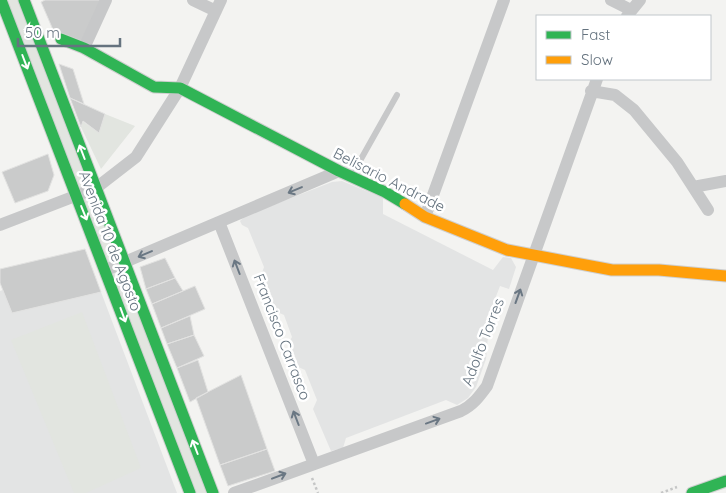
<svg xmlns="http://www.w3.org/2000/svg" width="726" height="493" font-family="Quicksand,sans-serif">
	<rect width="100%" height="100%" fill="#f3f3f1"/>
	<path fill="#e3e4e4" d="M342,181l41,17v16l110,56 10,-13 8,1 5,9 -7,22 -9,-3 -10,26 -4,47 -10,28 -8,11 -11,7 -11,-5 -100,38 -3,10 -12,3 -18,-42 4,-9 -12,-30 -9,-4 -8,-22 4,-7 -8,-22 -9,-4 -14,-35 3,-9 -16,-39 -6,-3 -2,-4 5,-5 87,-34z
		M3,290l9,23 89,-21 76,201h-177v-202z"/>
	<path fill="#e2e5e0" d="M1,0h23l189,493h-23z
		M105,114l30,12 -34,43 -20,-42 1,-6 17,12z
		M82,312l59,156 -55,25h-12l-63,-153z"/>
	<path fill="#cacbcb" stroke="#e2e2e1" d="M45,0h58l-21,45 -28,-13 -13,-30z
		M59,64l14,5 11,35 -14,-6z
		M70,98l35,16 -6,19 -16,-12 -2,6z
		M48,154l6,21 -6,16 -33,12 -13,-31z
		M85,249l16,43 -89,21 -12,-30v-14z
		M165,258l10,20 -29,11 -6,-22z
		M175,278l8,13 -31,13 -6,-15z
		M195,286l10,23 -44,19 -9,-24z
		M190,316l4,19 -27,9 -6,-16z
		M194,335l10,21 -27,12 -10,-24z
		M198,360l10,32 -18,10 -13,-34z
		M241,375l26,74 -47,16 -24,-67z
		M267,449l8,22 -47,15 -8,-21z"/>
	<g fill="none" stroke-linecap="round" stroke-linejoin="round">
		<g stroke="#cfcfcf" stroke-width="13">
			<path id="fast" d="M1,0l189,493
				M24,0l189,493
				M61,39l23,9 70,39 26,1 159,83 46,21 20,12
				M692,493l34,-12"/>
		</g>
		<g stroke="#cfcfcf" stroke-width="13">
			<path id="slow" d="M405,204l20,13 82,33 105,20h47l67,6"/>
		</g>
		<path stroke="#c5c6c6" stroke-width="2.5" stroke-dasharray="2.5 2.5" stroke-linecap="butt" d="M312,478l6,15
			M661,493l16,-6"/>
		<path stroke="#c7c8c9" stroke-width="6" d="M352,175l45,-80"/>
		<path stroke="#c7c8c9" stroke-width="12" d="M193,0l23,11
			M611,0l20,10
			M627,16l13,-16
			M84,48l22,-48
			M591,91l24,4 19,15 43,52 31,48
			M693,187l33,-6
			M425,217l79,-217
			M219,222l95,242
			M0,225l96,-37 40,-31 44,-69 41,-88
			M106,270l233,-99
			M234,493l227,-82c12,-6 18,-14 26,-25l110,-307"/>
		<use href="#fast" stroke="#30b455" stroke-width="11"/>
		<use href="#slow" stroke="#ff9f0a" stroke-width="11"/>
	</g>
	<defs><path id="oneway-shaft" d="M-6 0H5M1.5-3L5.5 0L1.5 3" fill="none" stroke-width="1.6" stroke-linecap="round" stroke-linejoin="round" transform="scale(1.25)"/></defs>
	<g stroke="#fff">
		<use href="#oneway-shaft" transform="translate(25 62) rotate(69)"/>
		<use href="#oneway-shaft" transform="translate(82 152) rotate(-111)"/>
		<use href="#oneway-shaft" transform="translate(84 213) rotate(68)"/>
		<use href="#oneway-shaft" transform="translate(123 315) rotate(70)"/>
		<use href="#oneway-shaft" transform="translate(195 447) rotate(-111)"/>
	</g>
	<g stroke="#6a7783">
		<use href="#oneway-shaft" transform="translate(295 190) rotate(157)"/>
		<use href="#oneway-shaft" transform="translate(145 254) rotate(157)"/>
		<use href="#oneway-shaft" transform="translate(237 267) rotate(-111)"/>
		<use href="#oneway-shaft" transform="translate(518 296) rotate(-70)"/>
		<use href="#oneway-shaft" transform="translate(296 418) rotate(-111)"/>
		<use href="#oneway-shaft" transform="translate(433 421) rotate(-20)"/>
		<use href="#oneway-shaft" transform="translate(279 476) rotate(-21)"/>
	</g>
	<g text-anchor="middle" stroke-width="5" stroke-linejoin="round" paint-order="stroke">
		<g font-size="15" fill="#65737f" stroke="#fff">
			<text transform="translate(389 180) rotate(27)" y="5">Belisario Andrade</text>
			<text transform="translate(110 241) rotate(69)" y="5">Avenida 10 de Agosto</text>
			<text transform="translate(282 337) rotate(69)" y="5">Francisco Carrasco</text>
			<text transform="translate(483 342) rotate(-69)" y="5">Adolfo Torres</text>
		</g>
	</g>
	<rect x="536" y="15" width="175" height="65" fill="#ffffff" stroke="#c1c7cc"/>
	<rect x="546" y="31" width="25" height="8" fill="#30b455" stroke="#c1c7cc"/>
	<text x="581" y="40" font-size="15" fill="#65737f">Fast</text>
	<rect x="546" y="56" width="25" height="8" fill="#ff9f0a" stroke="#c1c7cc"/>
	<text x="581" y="65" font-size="15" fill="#65737f">Slow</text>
	<path d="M18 38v8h102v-8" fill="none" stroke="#65737f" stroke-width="2.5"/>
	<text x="25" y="38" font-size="15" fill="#65737f" stroke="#ffffff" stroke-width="4" paint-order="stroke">50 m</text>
</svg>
